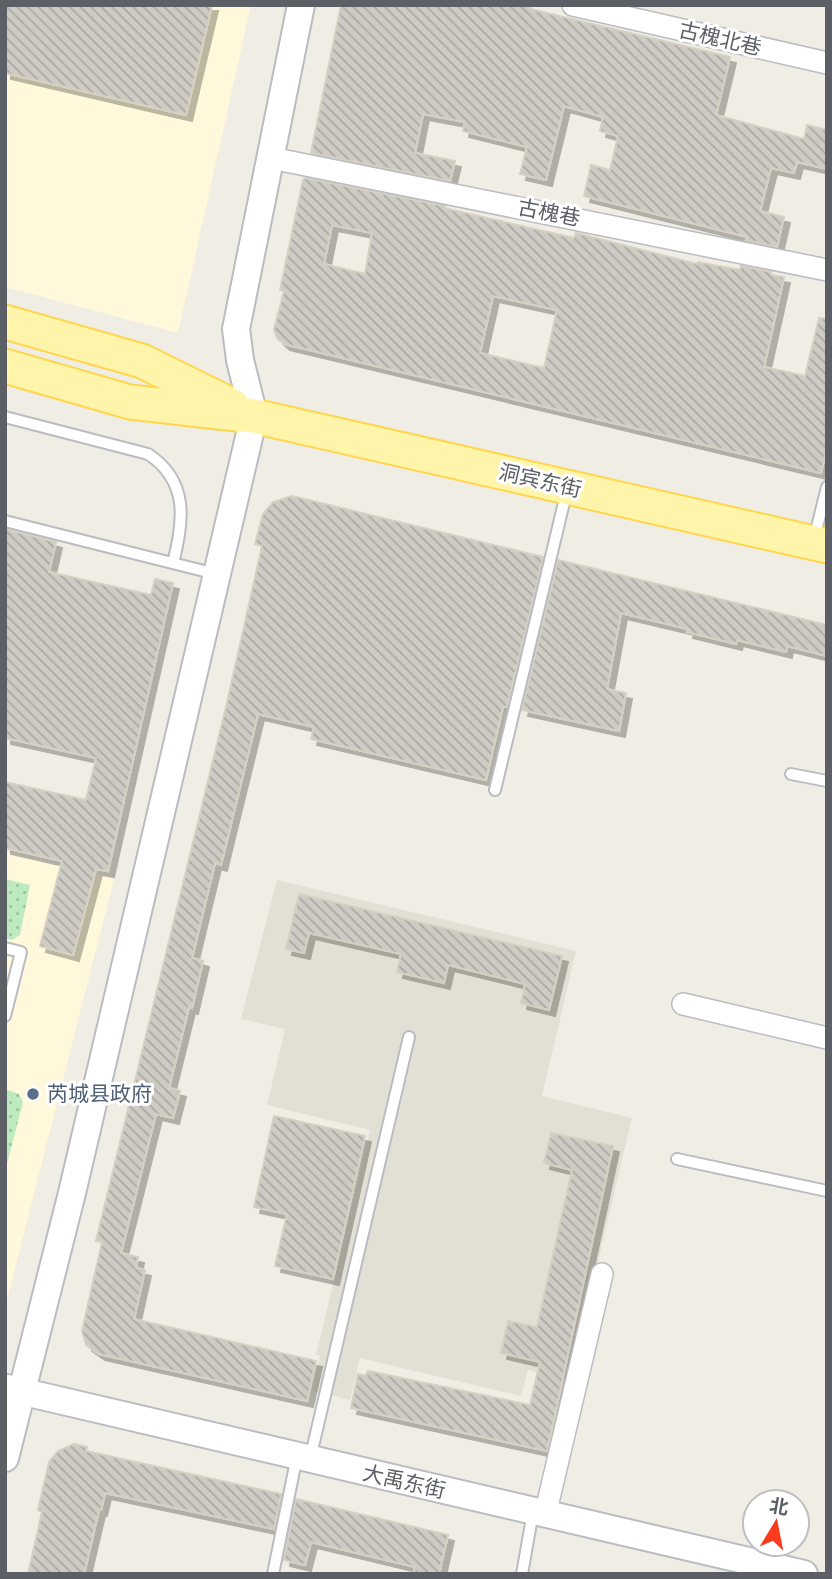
<svg xmlns="http://www.w3.org/2000/svg" width="832" height="1579" font-family="Raleway,'Noto Sans SC',sans-serif">
	<defs>
		<pattern id="grass-dots" width="8" height="8" patternUnits="userSpaceOnUse" patternTransform="scale(1.75)"><rect width="8" height="8" fill="#beeac0"/><path d="M2 2h.1M6 6h.1" fill="none" stroke="#9ec1a0" stroke-width="1.8" stroke-linecap="round"/></pattern>
		<pattern id="building-back-hatch" width="6" height="6" patternUnits="userSpaceOnUse" patternTransform="scale(1.75)"><rect width="6" height="6" fill="#cdcbc3"/><path d="M-1 5l2 2M0 0l6 6M5-1l2 2" fill="none" stroke="#aaa8a2"/></pattern>
		<filter id="shadow"><feDropShadow dx="6" dy="6" stdDeviation="0" flood-color="#0004"/></filter>
	</defs>
	<rect width="100%" height="100%" fill="#f0eee4"/>
	<path fill="#fff8da" d="M5,5h246l-73,328 -173,-46z
		M5,852l109,27 -109,429z"/>
	<path fill="#e2e0d4" d="M277,880l299,71 -34,145 90,22 -62,262 -42,-10 -7,26 -161,-38 -10,42 -38,-9 8,-35 -4,-1 54,-225 -103,-25 18,-76 -44,-10z"/>
	<path fill="url(#grass-dots)" d="M5,879l25,6 -10,50 -8,5 -7,-2z
		M5,1089l14,5 4,8 -18,70z"/>
	<path fill="url(#building-back-hatch)" stroke="#d5d0c1" stroke-width="2" fill-rule="evenodd" filter="url(#shadow)" d="M5,5h207l-26,110 -181,-42z
		M341,5h190l-1,4 200,48 -14,58 88,24 3,-14 20,5v39l-30,-7 -3,11 -23,-5 -11,43 24,6 -7,30 -31,-7 1,-3 -163,-41 7,-31 19,5 8,-34 -18,-5 3,-14 -39,-11 -18,74 -26,-6 7,-27 -64,-16 2,-9 -42,-8 -8,39 40,8 -5,20 -139,-28z
		M305,178l140,28 -1,2 130,30 2,-5 121,31 1,-2 42,8 1,-4 30,6v3l13,2 -20,90 41,9 14,-58 8,1v128l-6,26 -537,-129 -7,-6 -3,-9 10,-38 -4,-1 23,-110zM332,225l40,8 -7,41 -41,-10zM493,296l64,14 -13,58 -64,-15z
		M292,496l251,61 -36,150h-4l-17,73 -175,-41 3,-12 -56,-13 -37,151 -6,-2 -23,95 11,3 -11,47 -3,-1 -20,81 11,3 -7,27 -17,-4 -35,139 17,4 -2,11 9,2 -11,49 182,42 -9,40 -208,-47 -13,-9 -4,-14 20,-89 -6,-1 130,-534 36,-161 -7,-2 8,-30 10,-12z
		M5,529l51,13 -7,30 102,23 4,-16 18,4 -65,288 -12,-2 -23,86 -33,-9 22,-85 -57,-13v-66l81,18 10,-42 -91,-20z
		M558,560l269,65v31l-40,-10 -1,6 -49,-12 -1,4 -49,-12 1,-3 -67,-16 -14,76 19,4 -7,38 -97,-21z
		M299,894l263,62 -13,54 -28,-7 4,-19 -77,-19 -4,18 -47,-11 4,-18 -92,-21 -5,20 -18,-4z
		M274,1116l91,20 -32,143 -58,-13 12,-52 -33,-7z
		M551,1133l62,13 -66,305 -196,-43 7,-34 8,2 2,-5 162,34 10,-43 -39,-9 7,-32 29,6 35,-157 -28,-7z
		M74,1444l13,3 -1,4 195,43 -7,35 -169,-36 -4,17h-2l-15,64h-56l14,-62 -4,-2 11,-48 9,-11z
		M296,1499l152,36 -9,39h-25l1,-7 -104,-25 -6,23 -21,-5z"/>
	<g fill="none" stroke-linecap="round" stroke-linejoin="round">
		<g stroke="#b9bcc1" stroke-width="14">
			<path id="service" d="M5,417l143,37c41,27 36,67 25,109
				M5,521l211,53
				M814,539l13,-52
				M791,774l36,7
				M495,790l72,-300
				M5,948l16,4 -16,64
				M677,1159l150,32
				M310,1459l99,-422
				M273,1574l24,-118
				M522,1574l11,-62"/>
		</g>
		<g stroke="#b9bcc1" stroke-width="24">
			<path id="minor" d="M573,5l254,58
				M271,158l556,112
				M683,1004l144,34
				M545,1515l57,-241"/>
		</g>
		<g stroke="#b9bcc1" stroke-width="30">
			<path id="tertiary" d="M7,1388l797,186
				M5,1458l67,-265 182,-777 -14,-56 -4,-31 65,-324"/>
		</g>
		<g stroke="#ffd64e" stroke-width="37">
			<path id="primary" d="M5,322l137,39 91,45
				M5,366l125,36 124,14 573,130"/>
		</g>
		<use href="#service" stroke="#fff" stroke-width="10"/>
		<use href="#minor" stroke="#fff" stroke-width="21"/>
		<use href="#tertiary" stroke="#fff" stroke-width="26"/>
		<use href="#primary" stroke="#fff5aa" stroke-width="33"/>
	</g>
	<circle fill="#5c6f8a" stroke="#fff" stroke-width="2.5" cx="33" cy="1094" r="7"/>
	<g text-anchor="middle" stroke-width="6" stroke-linejoin="round" paint-order="stroke">
		<g font-size="21" fill="#5c6066" stroke="#fff">
			<text transform="translate(720 39) rotate(13)" y="7">古槐北巷</text>
			<text transform="translate(549 213) rotate(11)" y="7">古槐巷</text>
			<text transform="translate(540 481) rotate(13)" y="7">洞宾东街</text>
			<text transform="translate(404 1482) rotate(13)" y="7">大禹东街</text>
		</g>
		<g font-size="21" fill="#4e5e75" stroke="#fff" text-anchor="start">
			<text x="47" y="1101">芮城县政府</text>
		</g>
	</g>
	<rect width="832" height="1579" fill="none" stroke="#5c6066" stroke-width="14"/>
	<g transform="translate(776 1523) rotate(10)"><circle r="33" fill="#ffffff" stroke="#bebfc2" stroke-width="2"/>
	<path d="M0-5L12 26L0 18L-12 26Z" fill="#fb3a1e"/>
	<text y="-10" font-size="19" font-weight="bold" text-anchor="middle" fill="#5c6066">北</text>
	</g>
</svg>
